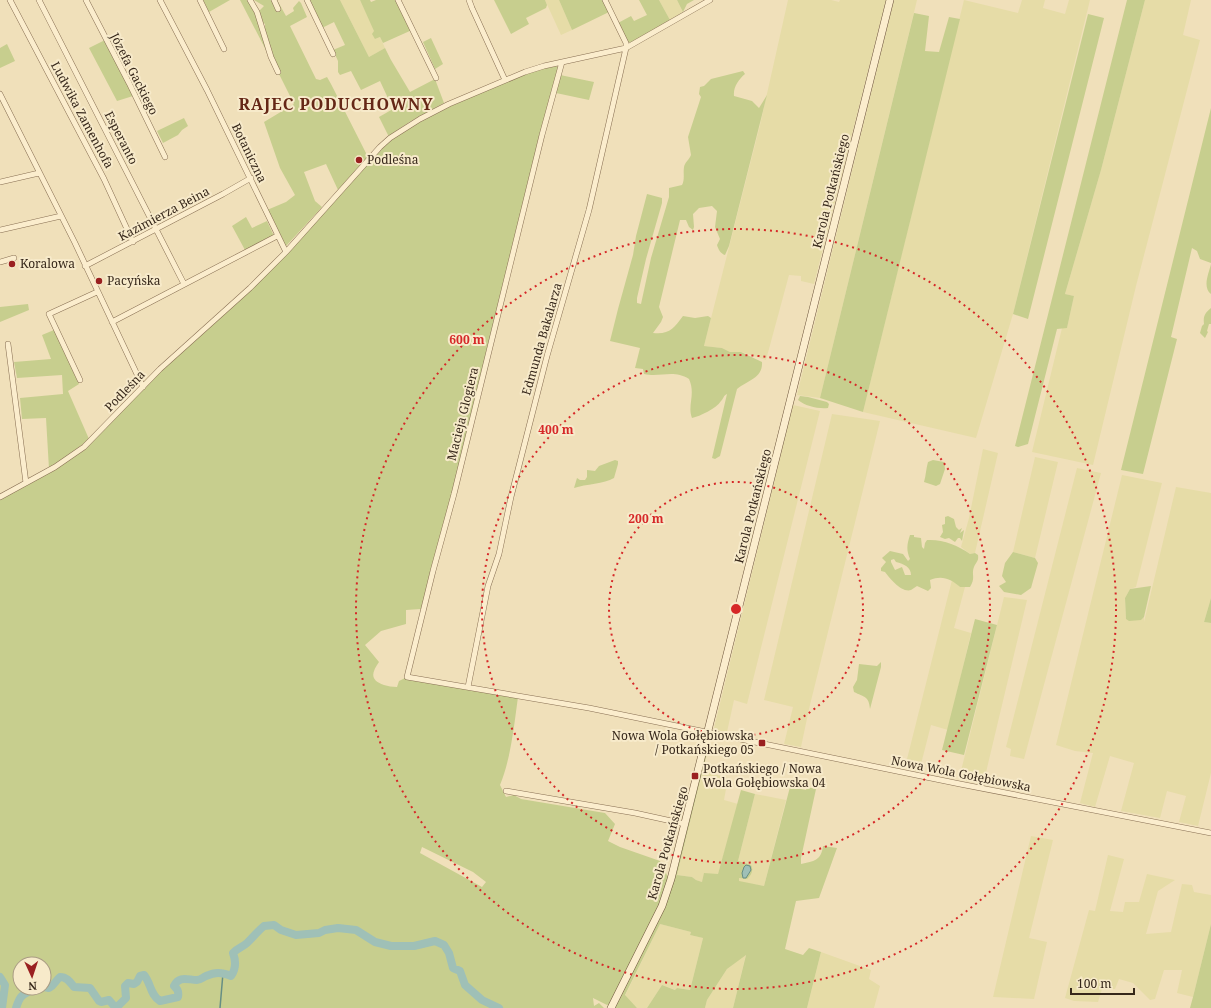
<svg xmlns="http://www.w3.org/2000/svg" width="1211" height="1008" font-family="'Noto Serif',serif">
	<rect width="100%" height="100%" fill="#f0e0ba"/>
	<path fill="#e6dca7" d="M340,0h20l15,31v8l5,-2 5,11 -16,9z
		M545,0h14l13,30 -11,5z
		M659,0h18l6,12 -13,8z
		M788,0h43l8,2 1,-2h46l-72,284 -13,-3v-5l-12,-1 -23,85 -25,-8h-11l-8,-4 -18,-2 56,-221z
		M894,0h23l-97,398 -23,-3z
		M964,0l54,13 4,-13h23l-2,8 22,6 4,-14h21l-77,314 -37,124 -113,-26z
		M1145,0h46l-8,35 17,5 -64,246 -43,179 -61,-13 30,-124h5l7,-32 -9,-2 36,-124z
		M793,405l27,6 -73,293 -13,-4 -7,32 -10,-2 -3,-2z
		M832,414l48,7 -71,288 -8,38 -17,-3 9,-37 -29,-7z
		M983,449l15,4 -23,100 -5,1 -9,-7 8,-29z
		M1035,457l23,5 -23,96 -22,-6z
		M1077,468l24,5 -77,286 -14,-3 1,-7 -5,-2z
		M1122,475l40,8 -26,104 -6,2 -5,9 1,21 15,1 3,-3v5l32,-135 35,6v105l-7,24 7,1v150l-13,53 -19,-4 7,-26 -19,-5 -7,27 -39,-7 13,-48 -24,-7 -15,51 -15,-4 13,-50 -18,-2 -19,-6z
		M952,580l8,7h5l-11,41 17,5 -23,97 -17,-5 -12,47 -14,-5z
		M1004,597l23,3 -44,185 -24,-6z
		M703,771l25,7 -4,22 14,4 -20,70 -16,8 -6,-2 -4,-3 -15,-2z
		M755,794l31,6 -22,86 -26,-4v-21z
		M1031,836l22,4 -24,98 18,4 -13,57 -41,-2z
		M1108,855l16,4 -14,52 13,1 2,-10h14l8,-28 28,6 -17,11 -12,43 25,-2 11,-48 10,1 2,7 17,3v29l-18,73 -16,-4 5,-23h-18l-9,29 -5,1 -17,-17 -14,-4 -4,10h-13l-4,13 -24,-1 -9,-3 24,-88 6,1z
		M660,924l31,8 -1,3 13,3 -13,52 -13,-2 -1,2 -14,-5 -15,23h-10l-12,-12z
		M821,952l50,18 -2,9 11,7 -6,22h-67z
		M746,954l-13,54h-28l2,-8 20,-31z"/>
	<path fill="#c7ce8e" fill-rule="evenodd" d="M203,0h27l-21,12z
		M240,0h8l7,13 14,43z
		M254,0h23l9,16 8,-5 -1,-3 6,-7 2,2 6,14 -17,9 26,53 4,1 7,-3 4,7 37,73 -30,33 -12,-26 -22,8 11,29 7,6 -36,39 -3,-2 -16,-34 19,-8 9,-7 -15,-27 -16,-46 30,-18 -15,-30 -14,-41v-9l-5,-4 -2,-8 6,-6z
		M308,0h32l29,57 16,-9 6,12 19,32 25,-13 9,24c-19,11 -38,19 -55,34l-10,-20 14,-8 -13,-28 -19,9 -10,-19 -11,4 -2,-3v-11l-5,-11 12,-5 -11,-23 -12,6z
		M360,0h10l1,2 5,-2h20l16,30 -29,13 -3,-6 -5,2 -3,-5 2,-3z
		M494,0h51l2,5 -1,3 -20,10 3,6 -18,10z
		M559,0h44l6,12 -37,18z
		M639,0h20l11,20 -39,23 -3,-1 -10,-19 13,-7 3,5 13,-6z
		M677,0h17l-7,4 -4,8z
		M1127,0h18l-44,170 -36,124 9,2 -7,32 -10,1 -29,115 -10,3 -3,-1z
		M914,13l15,3 -4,35 14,1 10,-35 11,2 -97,393 -43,-14z
		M1088,14l16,4 -76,301 -15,-5z
		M431,38l12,26 -8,5 -12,-27z
		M105,40l28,56 -16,5 -28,-53z
		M7,44l8,17 -15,7v-20z
		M554,66l5,1 -131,522 -7,20 -15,1v14l-25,7 -16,14 14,17c-7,10 -10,18 5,23 4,1 8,2 13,2l2,-6 6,-3 113,19c-4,29 -7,61 -18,88l6,12 8,-2 7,4 84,14 10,11 -7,17 12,6 40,14 9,18 -8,27 -52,98 -2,1 -14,-7 1,8 5,-3 5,5h-604v-509l51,-28 35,-22 75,-78 91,-82 118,-129 29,-27 43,-23 61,-27 25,-10zM422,847l51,25 13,10 -4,5 -62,-34zM20,964h24v24h-24z
		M743,71l2,3c-6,5 -12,13 -11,22l18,5 7,7 8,-13 -38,151 -4,9c-4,-1 -7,-6 -8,-10l3,-6 -5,-12 2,-16 -5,-5 -13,2 -6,6 1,13 -1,3 -4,-3 -3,-7h-6l-21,87 4,10 -2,5 -8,11c16,2 21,-5 30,-17l12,2 13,-2 3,2 -7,28 18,2 8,4h11l21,10c1,16 -14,18 -25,27l-17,67 -5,3 -3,-1 15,-64c-4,2 -3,4 -6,7 -5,8 -21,15 -29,17 -5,-12 4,-24 -3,-39 -16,-10 -29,-1 -45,-5l-1,-5 -8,-1 5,-20 -30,-7 8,-32 15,-54 3,-19 11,-42 15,4v5l-16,56 -9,39v5l4,1 10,-46 18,-61v-9l13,-3c3,-6 1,-11 2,-18 1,-5 5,-7 7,-12l-3,-18 13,-40 -2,-3 1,-7 4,-1 7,-7z
		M560,75l34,7 -5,18 -33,-7z
		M1211,108v155l-11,-4 -3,-8 -5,-3 -21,89 6,2 -34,135 -22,-4z
		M184,118l4,8 -6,4 -4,5 -15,8 -6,-12z
		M246,217l6,11 15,-7 7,15 -29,14 -13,-24z
		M1211,264v30c-9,-7 -2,-21 0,-30z
		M28,304l1,6 -29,12v-15z
		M1211,308v16h-2l-2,7 1,1 -3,6 -5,-5 2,-7 2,-2c-1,-8 1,-11 7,-16z
		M54,330l25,54 -11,7 21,48 -31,25 -9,5 -3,-51 -24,1 -2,-21 43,-4 -1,-19 -45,3 -3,-16 37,-3 -9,-24z
		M800,396l8,1 19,5 2,2 -1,4c-10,1 -23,-2 -30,-8z
		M615,460l3,1v3l-4,14c-10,6 -28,6 -40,10l3,-10 3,2h5l2,-3v-7l8,1 4,-5z
		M933,460l11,2 1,7 -5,15 -4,2 -12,-4c2,-7 2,-13 4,-20z
		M948,516l6,3 2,8 3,3 3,-2 -2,5 4,-3 -2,11 -2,-3h-2l-3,4 -6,-4 -4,1 -5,-2 3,-5 -1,-7 3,-1v-7z
		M910,535h4v2l7,1 1,9 2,2 1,-6 2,-3c15,-1 31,5 43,14l5,-1 3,2c1,6 -2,7 -4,12 -3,8 2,10 -4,20h-10c-9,-8 -18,-12 -30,-7l1,8 -3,3 -11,-5c-2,1 -4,3 -6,4 -9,3 -21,-11 -26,-18l-4,-1v-3l5,-6 -4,-4 8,-7 13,3 5,7 2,-2c-4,-9 -3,-15 0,-24zM894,559l2,3c8,2 15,5 15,13h-6l-3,-8 -7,3 -4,-8v-2z
		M1013,552l22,6 3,5 -7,25 -10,7 -17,-3 -5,-6 7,-4 -4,-6 3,-13z
		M1151,586l-7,31 -3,3 -12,1 -3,-2 -1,-21 5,-9z
		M1211,598v25l-7,-1z
		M975,619l22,6 -33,130 -22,-5z
		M881,662v5l-11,42c-1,-13 -6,-12 -16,-17l-1,-5 4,-7 2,-16 18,2z
		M709,737h2l-34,138 15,2 4,3 6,2 2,-9 14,1 23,-84 14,4 -17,67 13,4c3,6 0,10 -4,14l-8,-1v3l25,5 26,-99 16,3 1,-3 9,2 -15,69v6c13,-3 20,-3 22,-18l14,2 -18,50 -23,3 -11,48 18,6 6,-7 12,4 -14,56h-74l13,-53 -19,14 -20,31 -2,8h-58l15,-23 13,5 2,-2 13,2 13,-52 -13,-3 1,-3 -31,-8 -35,71 12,13h-23l49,-98z
		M1211,924v84h-21l3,-11z"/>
	<path fill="#9fc0b7" stroke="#668e84" d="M746,865l4,1 1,4 -5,8h-3l-1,-5 2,-6z"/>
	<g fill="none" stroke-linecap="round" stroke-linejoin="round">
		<path stroke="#668e84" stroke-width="1.5" d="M220,1008l3,-35"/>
		<path stroke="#9fc0b7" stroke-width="8" d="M0,977l5,8 -3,23
			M44,987l5,1c6,-3 6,-7 11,-11 7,0 10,5 14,10l16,1 9,13 2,1 8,-2 6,7 3,-1 8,-8 -1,-12 3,-3 6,1 3,-2 3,-6 4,-1c7,8 6,20 16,26l18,-4c1,-5 0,-8 -4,-11 5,-11 14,-6 23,-6 3,0 5,-2 9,-4 9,-4 15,-4 25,0 5,-7 5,-15 2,-23 4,-5 10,-6 14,-10 6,-6 11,-12 17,-17l10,-1 7,5 15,5 23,-2 6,-3 13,-2 18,2 19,12 16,4h23l21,-5 9,4 5,8 4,15 7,3 5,14 17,15 17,8
			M16,1008c4,-12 5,-12 15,-18l1,-2"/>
		<g stroke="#886f53" stroke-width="6">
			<path id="street" d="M10,0l94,179 29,63
				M39,0l145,284
				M86,0l43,83 36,74
				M160,0l47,90 79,162
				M200,0l24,49
				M250,0l7,12 14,45 7,15
				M274,0l4,9
				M307,0l26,54
				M398,0l38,78
				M469,0l3,8 33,72
				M562,62l-20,73 -88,359 -21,77 -26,106 182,31 371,76 251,49
				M0,94l75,149 68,144
				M0,182l39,-9
				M0,230l61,-14
				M0,262l14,-4
				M85,266l138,-72 28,-16
				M112,322l165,-86
				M8,344l18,139
				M80,380l-31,-66 48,-22
				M0,497l55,-30 29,-20 76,-78 90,-81 36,-36 94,-105 10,-9 30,-19 29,-15 76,-32 19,-6 82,-18 84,-48
				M468,687l20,-101 11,-32 12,-57 36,-141 42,-146 37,-162v-5l-21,-43
				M506,791l129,22 50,11"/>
		</g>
		<g stroke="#695037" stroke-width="8">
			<path id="secondary" d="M611,1008l51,-102 9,-27 219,-879"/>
		</g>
		<use href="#street" stroke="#fbedcd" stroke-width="5"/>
		<use href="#secondary" stroke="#fbedcd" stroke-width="7"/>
	</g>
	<g fill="none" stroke="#d62828" stroke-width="2" stroke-dasharray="2 4">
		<circle cx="736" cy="609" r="127"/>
		<circle cx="736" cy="609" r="254"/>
		<circle cx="736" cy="609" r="380"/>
	</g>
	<g fill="#9a2020" stroke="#f7eaca" stroke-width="1.5">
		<circle cx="359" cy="160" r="4"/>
		<circle cx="12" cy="264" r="4"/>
		<circle cx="99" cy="281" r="4"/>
		<rect x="758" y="739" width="8" height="8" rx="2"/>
		<rect x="691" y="772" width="8" height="8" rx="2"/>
	</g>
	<g text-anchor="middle" stroke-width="4" stroke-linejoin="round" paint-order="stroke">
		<g font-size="12" fill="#36271a" stroke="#f7eaca">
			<text transform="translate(134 74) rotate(63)" y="4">Józefa Gackiego</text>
			<text transform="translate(82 115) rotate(62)" y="4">Ludwika Zamenhofa</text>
			<text transform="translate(121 138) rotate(63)" y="4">Esperanto</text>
			<text transform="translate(249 153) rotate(64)" y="4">Botaniczna</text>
			<text transform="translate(831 191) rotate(-76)" y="4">Karola Potkańskiego</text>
			<text transform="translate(164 214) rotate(-28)" y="4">Kazimierza Beina</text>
			<text transform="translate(542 339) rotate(-74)" y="4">Edmunda Bakalarza</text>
			<text transform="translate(125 391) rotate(-46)" y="4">Podleśna</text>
			<text transform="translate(463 414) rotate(-76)" y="4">Macieja Glogiera</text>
			<text transform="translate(753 506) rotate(-76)" y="4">Karola Potkańskiego</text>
			<text transform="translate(961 774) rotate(11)" y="4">Nowa Wola Gołębiowska</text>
			<text transform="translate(668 843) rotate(-74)" y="4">Karola Potkańskiego</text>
		</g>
		<g font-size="12" fill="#36271a" stroke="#f7eaca" text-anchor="start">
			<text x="367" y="164">Podleśna</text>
			<text x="20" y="268">Koralowa</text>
			<text x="107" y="285">Pacyńska</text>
			<text x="754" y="740" text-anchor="end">Nowa Wola Gołębiowska<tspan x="754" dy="14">/ Potkańskiego 05</tspan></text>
			<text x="703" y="773">Potkańskiego / Nowa<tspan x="703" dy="14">Wola Gołębiowska 04</tspan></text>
		</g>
		<g font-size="16" font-weight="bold" letter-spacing="1" fill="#652716" stroke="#f7eaca">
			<text x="336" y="110">RAJEC PODUCHOWNY</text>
		</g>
	</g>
	<circle cx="736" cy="609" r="6" fill="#d62828" stroke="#f7eaca" stroke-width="2"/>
	<g font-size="12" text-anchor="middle" font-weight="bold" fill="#d62828" stroke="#f7eaca" stroke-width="4" stroke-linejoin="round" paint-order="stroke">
		<text x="467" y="344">600 m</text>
		<text x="556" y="434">400 m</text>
		<text x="646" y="523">200 m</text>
	</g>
	<g transform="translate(32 976) rotate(177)"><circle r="19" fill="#f7eaca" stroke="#aa9c84"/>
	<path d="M0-3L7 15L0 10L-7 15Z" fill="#9a2020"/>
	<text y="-6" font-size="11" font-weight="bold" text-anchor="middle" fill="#36271a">N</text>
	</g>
	<path d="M1071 988v6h63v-6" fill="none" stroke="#36271a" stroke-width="2"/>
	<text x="1077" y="988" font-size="12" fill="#36271a" stroke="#f7eaca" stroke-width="3" paint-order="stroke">100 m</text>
</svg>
